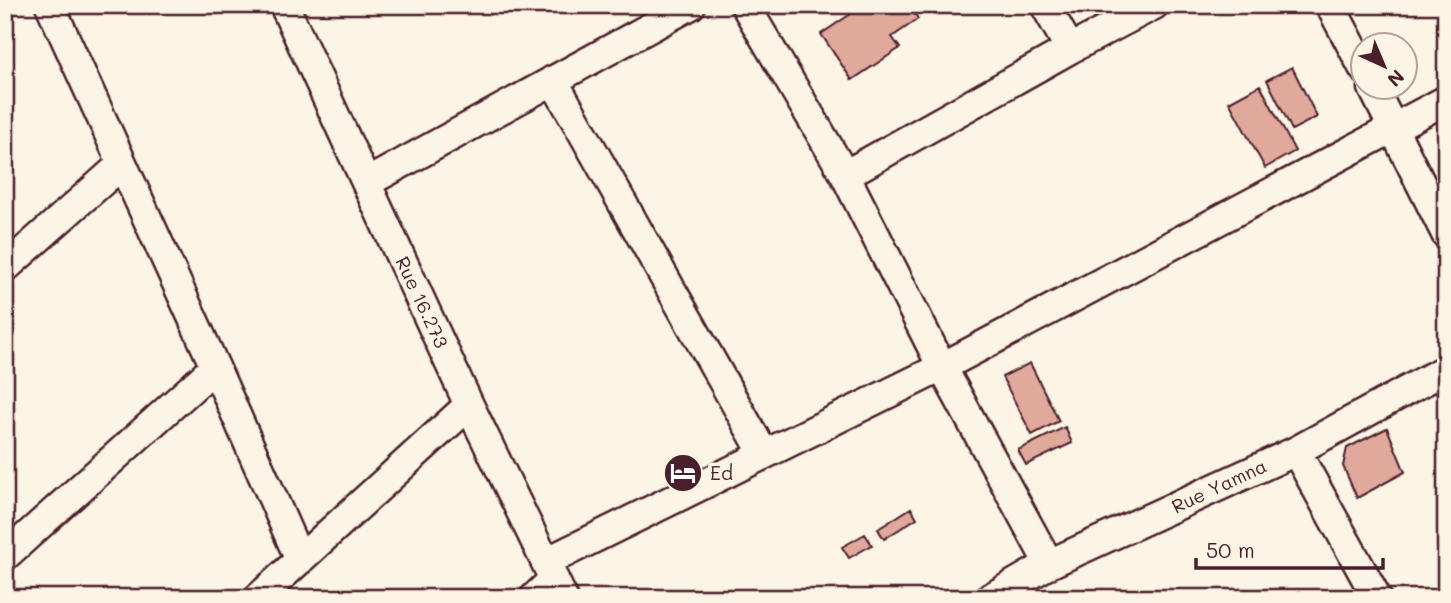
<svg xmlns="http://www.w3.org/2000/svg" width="1451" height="603" font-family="Mali,sans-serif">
	<rect width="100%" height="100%" fill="#fcf5e5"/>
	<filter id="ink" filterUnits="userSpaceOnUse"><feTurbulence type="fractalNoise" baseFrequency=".0143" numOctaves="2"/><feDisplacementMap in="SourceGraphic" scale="14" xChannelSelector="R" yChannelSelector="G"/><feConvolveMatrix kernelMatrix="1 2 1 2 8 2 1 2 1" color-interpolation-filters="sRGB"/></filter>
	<g filter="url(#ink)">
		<path fill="#e1a89c" stroke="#4a1f2b" stroke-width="2" d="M864,5h9l4,7 10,-7h22l9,14 -26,18 8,11 -48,32 -31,-46z
			M937,5h17l-11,8z
			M1292,67l25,50 -25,13 -25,-50z
			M1260,85l35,66 -30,17 -36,-66z
			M1030,363l29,58 -27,14 -30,-58z
			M1065,427l7,16 -46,22 -8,-15z
			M1387,428l18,44 -48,26 -14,-32 4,-18z
			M911,508l6,10 -33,21 -6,-10z
			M865,534l7,11 -23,13 -7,-11z"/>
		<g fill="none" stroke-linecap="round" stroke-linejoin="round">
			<g stroke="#4a1f2b" stroke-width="33">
				<path id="minor" d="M50,5l165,362 85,193
					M284,5l185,400 94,193
					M745,5l100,170 97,192 107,197
					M1045,5l25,44
					M1330,5l34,64
					M553,80l211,374
					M1373,88l73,146
					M845,175l225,-126 84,-44
					M368,182l323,-177
					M5,268l117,-104
					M1296,451l81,147
					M5,556l210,-189
					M546,562l396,-195 504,-267
					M258,598l211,-193
					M534,598l20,-19
					M990,598l59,-34 247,-113 150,-82"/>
			</g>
			<use href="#minor" stroke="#fcf5e5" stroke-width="28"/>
		</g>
	</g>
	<defs>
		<g id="hotel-disc" transform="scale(2.0125)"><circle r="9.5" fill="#4a1f2b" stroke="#fcf5e5"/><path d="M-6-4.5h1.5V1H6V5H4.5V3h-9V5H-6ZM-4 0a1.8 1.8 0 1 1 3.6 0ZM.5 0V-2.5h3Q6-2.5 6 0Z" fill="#fff"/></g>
	</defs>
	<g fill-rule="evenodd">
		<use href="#hotel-disc" x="683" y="473"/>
	</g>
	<g text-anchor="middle" stroke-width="7" stroke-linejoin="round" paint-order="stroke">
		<g font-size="19" fill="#4a1f2b" stroke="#fcf5e5">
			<text transform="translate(422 302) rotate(65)" y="7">Rue 16.273</text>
			<text transform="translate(1219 486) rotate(-25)" y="7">Rue Yamna</text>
		</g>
		<g font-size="19" fill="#4a1f2b" stroke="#fcf5e5" text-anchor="start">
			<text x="710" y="480">Ed</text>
		</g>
	</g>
	<rect width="1451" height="603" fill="none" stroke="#fcf5e5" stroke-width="28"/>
	<rect x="14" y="14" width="1423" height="575" fill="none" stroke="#4a1f2b" stroke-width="2.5" filter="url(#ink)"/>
	<g transform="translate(1384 66) rotate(136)"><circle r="33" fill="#fcf5e5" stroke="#b59f9b" stroke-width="2"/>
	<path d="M0-5L12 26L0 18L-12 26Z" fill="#4a1f2b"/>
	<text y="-10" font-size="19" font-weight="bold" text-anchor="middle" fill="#4a1f2b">N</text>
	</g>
	<path d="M1196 558v10h187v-10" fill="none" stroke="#4a1f2b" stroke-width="3.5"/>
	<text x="1206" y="558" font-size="21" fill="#4a1f2b" stroke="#fcf5e5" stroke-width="5" paint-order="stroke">50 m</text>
</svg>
